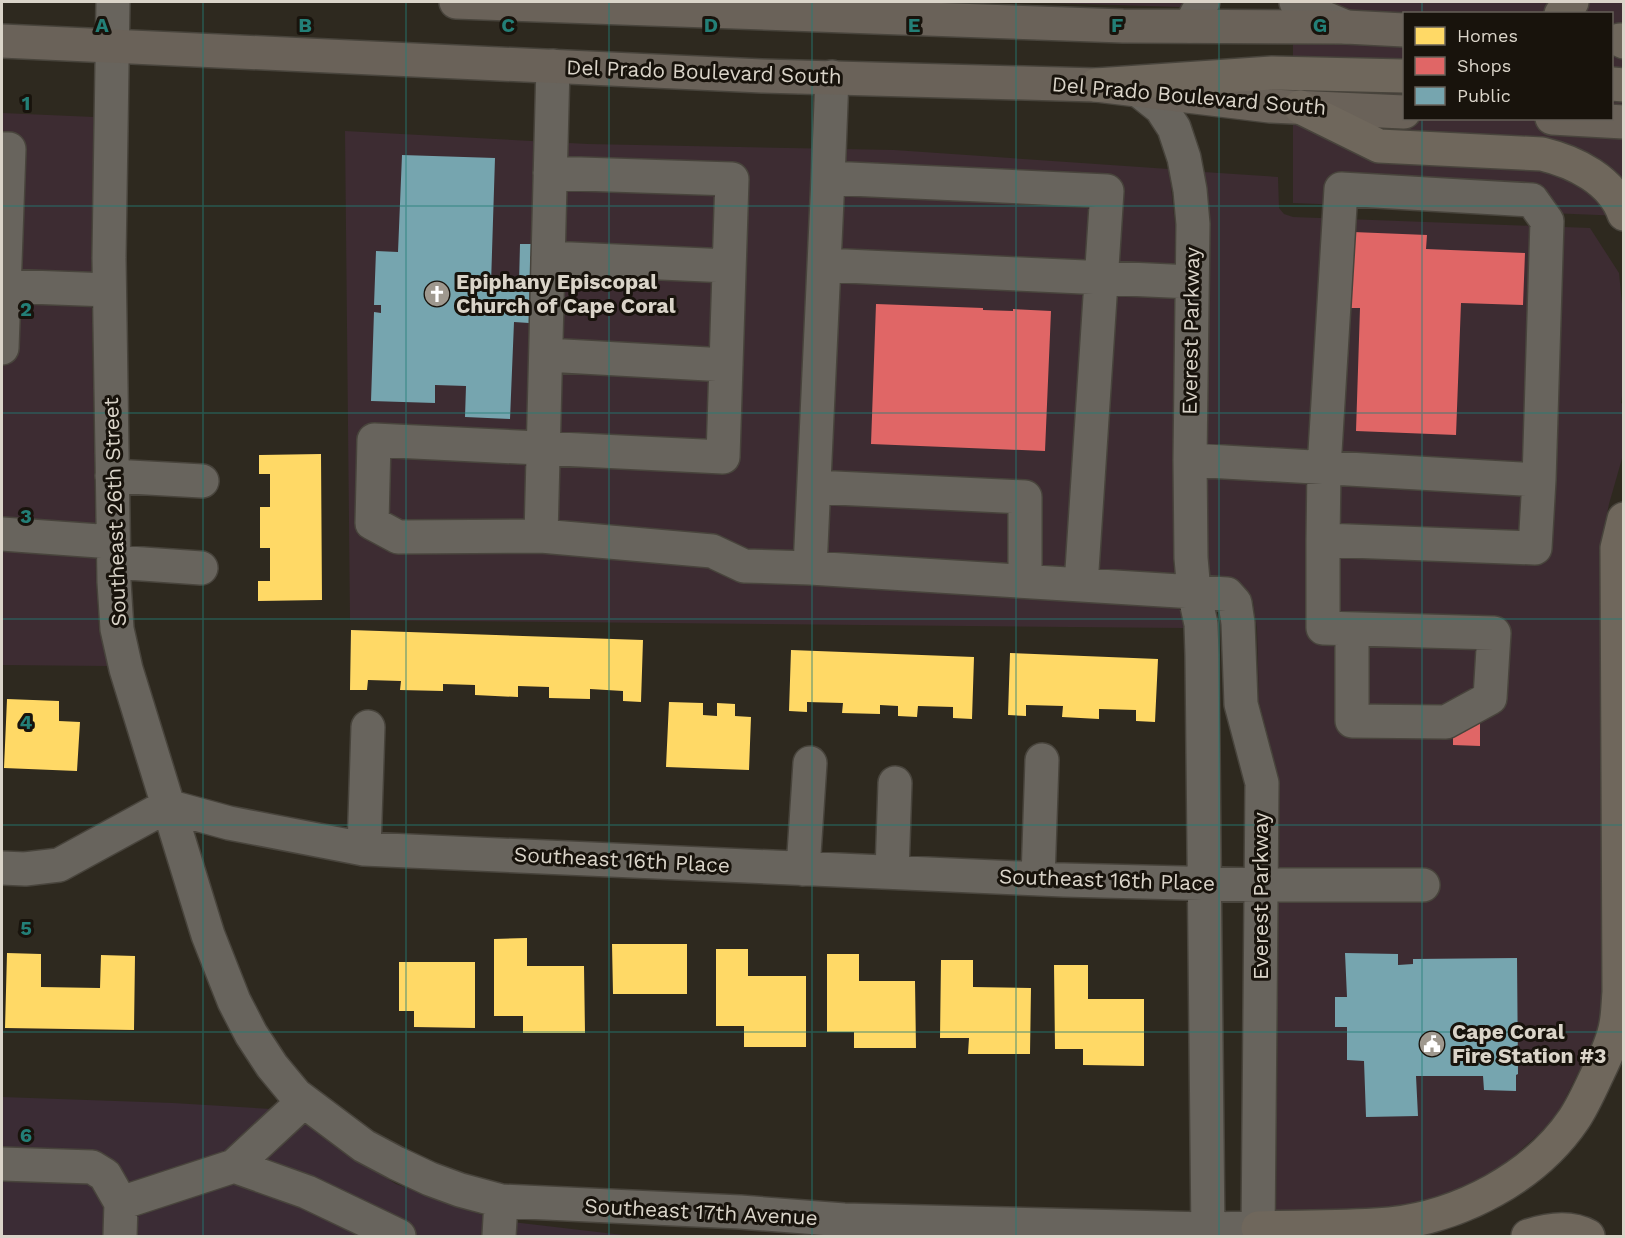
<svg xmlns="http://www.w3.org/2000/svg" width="1625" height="1238" font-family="'Work Sans',sans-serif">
	<rect width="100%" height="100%" fill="#2e291f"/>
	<path fill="#3d2c32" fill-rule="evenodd" d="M1020,2h164l-2,5z
		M1293,2h330v214l-330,-13zM1404,14h208v104h-208z
		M2,113l92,4 -3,141 5,324 3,48 9,36 -106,-1z
		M345,131l243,13 306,6 275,19 6,55 -2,334 4,49 3,1 4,20 -834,-8z
		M1204,172l74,5 1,31 5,6 9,3 297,11 29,45 4,41v76l-2,13 2,1v51l-14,49 -9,45 3,378 -1,64 -3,32 -9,26 -31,62 -18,21 -45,40 -23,13 -54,17 -31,6 -112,3 4,-428 -21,-81 -2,-73 -4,-28 -12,-17 -10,-6 -21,-2 -2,-19 -1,-97 3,-236z"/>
	<path fill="#3b2c35" d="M2,1097l171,6 116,7 63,47 44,27 100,36 127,15 83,1h-704z"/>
	<path fill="#ffd966" d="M321,454l1,146 -64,1v-20h12v-33h-10v-41h10v-33h-11v-19z
		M351,630l292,10 -2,62 -18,-1v-10l-33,-2v10l-41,-1v-11l-31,-1v11l-43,-2v-10l-32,-1v7l-43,-1 1,-9 -33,-1 -1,10h-17z
		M791,650l183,7 -2,62 -19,-1v-11l-35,-1 -1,11 -19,-1v-10l-18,-1v9l-38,-1 1,-10 -36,-1v10l-18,-1z
		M1010,653l148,6 -3,63 -19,-1v-11l-37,-1v10l-37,-2 1,-11 -37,-1v11l-18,-1z
		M7,699l52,2v20l21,1 -3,49 -73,-3z
		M669,702l34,1v12l14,1v-13l18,1v12l16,1 -2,53 -83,-3z
		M527,938v28h57l1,67h-62v-17h-29v-77z
		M612,944h75v50h-74z
		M716,949h32v27h58v71h-62v-21h-28z
		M7,953l34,1v33l59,1 1,-33 34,1 -1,74 -129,-2z
		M827,954h32v27h56l1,67h-62v-16h-27z
		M941,960h32v27l58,1 -1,66h-62l1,-16h-29z
		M399,962h76v66l-61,-1v-16h-15z
		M1054,965h34v34h56v67l-61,-1v-16h-28z"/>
	<path fill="#e06666" d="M1353,232l74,3 -1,14 99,4 -2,52 -62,-2 -5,132 -100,-4 4,-123h-10z
		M876,304l107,4v2l30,1v-2l38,2 -6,140 -174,-7z
		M1453,719h27v27l-27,-1z"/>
	<path fill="#76a5af" d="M402,155l93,3 -4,126 28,1 1,-41h11l-2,79 -15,-1 -4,97 -45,-2 1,-31 -31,-1v18l-64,-2 3,-89 7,1v-8h-7l2,-54 22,1z
		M1345,953l53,1v11l15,-1v-5l104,-1 1,116 -2,1v16l-32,-1 -1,-14h-67l2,40 -52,1 -2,-56 -17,-1v-33h-12v-30h12z"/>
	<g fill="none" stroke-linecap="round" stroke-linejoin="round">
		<g stroke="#48443c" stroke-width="36">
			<path id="minor" d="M113,2l-4,256 5,324 3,47 9,40 82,266 26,66 17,33 21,32 24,29 68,51 32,17 34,16 30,11 41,11 239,11 104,8 363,9 51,-1
				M1296,2l17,11 33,14
				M1190,26l13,-24
				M1137,89l24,19 13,20 10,30 6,32 3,34 -3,236 1,98 3,34 7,32 1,31 6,581
				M2,149h7l-7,199
				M550,173l182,6 -9,278 -349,-17 -2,83 26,14 143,-1c4,-156 7,-313 12,-470
				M828,178l4,-101
				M548,258l181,8
				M824,265l368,17
				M2,286l107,4
				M546,355l180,10
				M1190,460l349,20 -4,68 -212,-8 1,-72 17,-279 191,11 15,21 -8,259
				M112,476l90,5
				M814,487l211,10v84
				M2,534l111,8
				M541,536l171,15 32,15 66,2 417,26 8,9 3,20 3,81 21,79 -4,453
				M1323,540v88l171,5 -4,65 -44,24 -94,-1v-92
				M114,562l87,6
				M810,568l18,-390 279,13 -26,394
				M364,849l4,-122
				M2,868l23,1 34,-4 108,-59 62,17 135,26 700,31 198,5h161
				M803,869l7,-106
				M892,872l3,-89
				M1038,879l4,-119
				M304,1101l-70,65 73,26 92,44
				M2,1164l90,3 13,8 16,28
				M120,1236l1,-33 113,-37
				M499,1236l2,-35"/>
		</g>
		<g stroke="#48443c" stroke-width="36">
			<path id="major" d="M456,2l667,24 223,1 58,3
				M2,41l760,35 334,9 174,21 134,6
				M1552,118l72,4"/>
		</g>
		<g stroke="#48443c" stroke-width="36">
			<path id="highway" d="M1561,14l11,-12
				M1620,40l4,2
				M1612,84l12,1
				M1096,85l176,-12 132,3
				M1300,107l79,39 163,8c33,8 70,26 82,60
				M1258,1228c44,-2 89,0 132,-4 70,-8 144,-46 184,-105 8,-12 15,-27 21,-40 8,-17 18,-36 21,-55 2,-10 2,-21 3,-32l-2,-444 7,-29
				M1528,1236c18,-6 42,-10 60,0"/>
		</g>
		<use href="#minor" stroke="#68645d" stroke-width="33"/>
		<use href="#major" stroke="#6a6259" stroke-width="33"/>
		<use href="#highway" stroke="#6f675c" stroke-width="33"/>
	</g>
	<path fill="none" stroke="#237f77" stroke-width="1.5" stroke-opacity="0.55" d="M203,2v1234M406,2v1234M609,2v1234M812,2v1234M1016,2v1234M1219,2v1234M1422,2v12M1422,118v1118M2,206h1622M2,413h1622M2,619h1622M2,825h1622M2,1032h1622"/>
	<defs>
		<g id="church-disc" transform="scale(1.35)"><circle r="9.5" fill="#9e988e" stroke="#18130c"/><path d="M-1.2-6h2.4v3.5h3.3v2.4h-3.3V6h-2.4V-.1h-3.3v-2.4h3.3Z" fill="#fff"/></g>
		<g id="civic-disc" transform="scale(1.35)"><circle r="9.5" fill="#9e988e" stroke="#18130c"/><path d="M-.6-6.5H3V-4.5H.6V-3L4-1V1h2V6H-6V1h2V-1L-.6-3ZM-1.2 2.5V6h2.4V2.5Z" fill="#fff"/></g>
	</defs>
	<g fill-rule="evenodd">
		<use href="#church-disc" x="437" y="294"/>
		<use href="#civic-disc" x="1432" y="1044"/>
	</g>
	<g text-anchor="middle" stroke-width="6" stroke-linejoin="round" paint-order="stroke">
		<g font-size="21" fill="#dad4c9" stroke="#18130c">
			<text transform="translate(704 72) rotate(2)" y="7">Del Prado Boulevard South</text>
			<text transform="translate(1189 96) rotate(5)" y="7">Del Prado Boulevard South</text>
			<text transform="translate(1191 331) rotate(-89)" y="7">Everest Parkway</text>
			<text transform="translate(115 512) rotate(-92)" y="7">Southeast 26th Street</text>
			<text transform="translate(622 860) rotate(3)" y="7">Southeast 16th Place</text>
			<text transform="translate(1107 880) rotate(2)" y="7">Southeast 16th Place</text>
			<text transform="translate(1261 896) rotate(-90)" y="7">Everest Parkway</text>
			<text transform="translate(701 1212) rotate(3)" y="7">Southeast 17th Avenue</text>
		</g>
		<g font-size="21" font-weight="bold" fill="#dad4c9" stroke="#18130c" text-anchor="start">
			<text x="456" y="289">Epiphany Episcopal<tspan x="456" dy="24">Church of Cape Coral</tspan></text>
			<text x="1452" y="1039">Cape Coral<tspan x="1452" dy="24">Fire Station #3</tspan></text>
		</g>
	</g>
	<g font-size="20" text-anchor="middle" font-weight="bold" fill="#237f77" stroke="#18130c" stroke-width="6" stroke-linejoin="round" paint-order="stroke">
		<text x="102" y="32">A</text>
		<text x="305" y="32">B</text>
		<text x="508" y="32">C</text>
		<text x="711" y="32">D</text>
		<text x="914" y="32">E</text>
		<text x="1117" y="32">F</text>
		<text x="1320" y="32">G</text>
		<text x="26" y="110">1</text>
		<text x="26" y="316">2</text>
		<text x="26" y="523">3</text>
		<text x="26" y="729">4</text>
		<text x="26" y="935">5</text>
		<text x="26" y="1142">6</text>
	</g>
	<rect width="1625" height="1238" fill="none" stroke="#dad4c9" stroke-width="6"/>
	<rect x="1403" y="12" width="210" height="108" fill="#18130c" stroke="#666058" stroke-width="1.5"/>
	<rect x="1415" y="27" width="30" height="18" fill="#ffd966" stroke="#666058" stroke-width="1.5"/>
	<text x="1457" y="42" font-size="18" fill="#dad4c9">Homes</text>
	<rect x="1415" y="57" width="30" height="18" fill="#e06666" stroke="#666058" stroke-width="1.5"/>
	<text x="1457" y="72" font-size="18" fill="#dad4c9">Shops</text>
	<rect x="1415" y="87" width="30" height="18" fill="#76a5af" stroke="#666058" stroke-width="1.5"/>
	<text x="1457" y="102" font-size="18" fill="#dad4c9">Public</text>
</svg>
